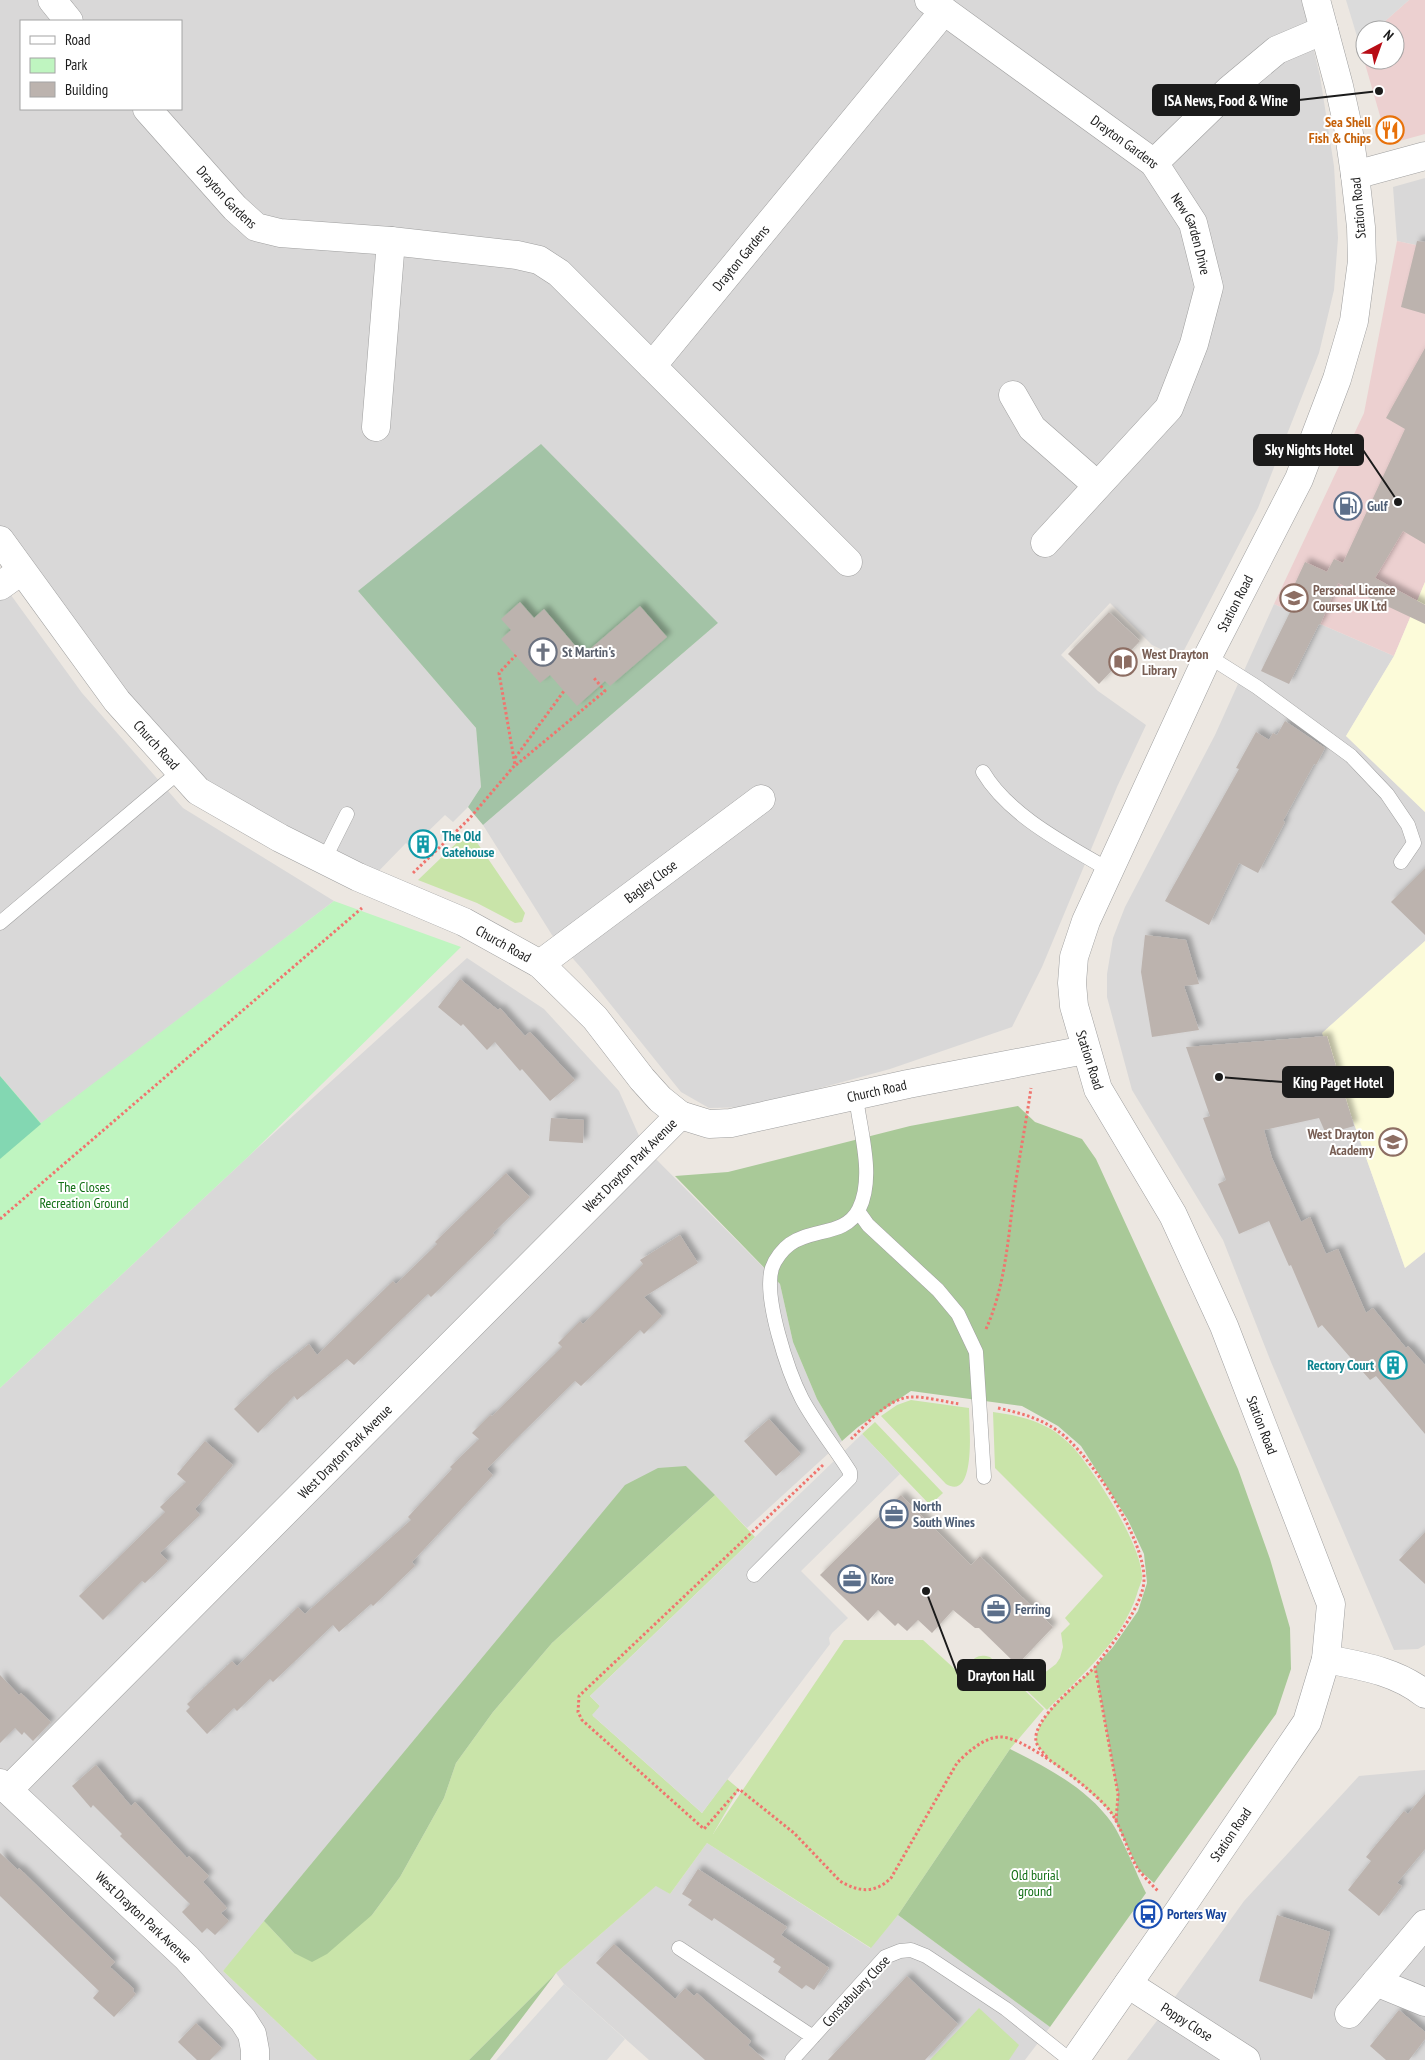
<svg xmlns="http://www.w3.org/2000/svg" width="1425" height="2060" font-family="'PT Sans Narrow',sans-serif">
	<defs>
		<filter id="shadow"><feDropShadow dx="4.5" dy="-4.5" stdDeviation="2.5" flood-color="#0004"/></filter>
	</defs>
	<rect width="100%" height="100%" fill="#ece7e1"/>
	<path fill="#d9d8d8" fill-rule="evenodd" d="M0,0h1302l18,76 14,90 2,35 2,37 -4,52 -15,63 -61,155 -78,150 -28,-13 -42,-42 -49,52 37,36 48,34 -29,62 -75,180 -30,60 -122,42 -139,38 -42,1 -28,-16 -98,-122 -31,-35 -69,-110 235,-202 -360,-32 118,137 5,59 -13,20 -15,15 -8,-7 -34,33 -5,-5 -36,37 -169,-93 -201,-256zM21,21h160v88h-160z
		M1425,178v69l-28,-6 -4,-54z
		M0,580l82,113 101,115 151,93 -293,223 -41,-48z
		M1274,604l120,52 -48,80 79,76v129l-103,92 83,235 20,-16v393l-7,4 -24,1 -123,-288 -48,-122 -91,-150 -25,-93v-23l6,-36 12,-31 90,-172z
		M467,958l77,51 75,82 25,56 136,137 13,58 24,57 25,42 -95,87 -61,-62 -463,505 94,89h-317v-672l250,-233z
		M1425,1770v290h-298l45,-59 72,-100 115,-125z
		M707,1843l163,105 28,-33 152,112 -25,33h-376l-85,-76 -8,-11 101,-88 13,9z"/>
	<path fill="#ecd0d0" d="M1409,0h16v134l-33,9 -5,-3 -28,-97 6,-5v22h30v-30h-20z
		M1397,241l28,6v335l-31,74 -120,-52 90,-191z"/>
	<path fill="#fcfbd9" d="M1425,582v230l-79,-76 48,-80z
		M1425,941v311l-20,16 -83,-235z"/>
	<path fill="#c9e4a9" d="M466,834l10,7 49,72 -3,9 -7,1 -38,-20 -59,-23z
		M911,1400l58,8c0,15 8,94 -23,76l-65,-68 16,-11z
		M993,1412c22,3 42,7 61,19 8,6 17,13 23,21 20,24 67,97 65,127 -1,5 -4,10 -5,15 -15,47 -56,82 -90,116l-28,-27 9,-11 7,3 8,-1 13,-10 4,-6 3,-11 -2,-14 9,-9 -5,-6 38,-42 -108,-108z
		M875,1422l68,71 -13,12 -68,-71z
		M715,1495l40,42 -165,159 10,10 -7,10 109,97 25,-34 12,10 -26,45 131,-194h79l34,31c15,-3 14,-20 33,-14l54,52 -34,40 -112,166 -27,33 -164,-105 -37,51 -14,-8 -100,87 -87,87h-152l-94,-89 41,-50 30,32 78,-38 28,-38 44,-79 12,-35 37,-51 59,-69z
		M1095,1667l23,127 -2,28 -6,-11 -29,-27 -31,-23 -14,-18c-1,-28 40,-58 59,-76z
		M979,2008l40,37 -10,15h-79z"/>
	<path fill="#a9c998" d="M1018,1106l17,16 47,17 14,20 142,310 32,90 20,69 1,41 -15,45 -122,169 -16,-14 -22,-47 2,-28 -23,-127 18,-20 25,-36 9,-28 -3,-29 -16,-34 -47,-74 -23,-20 -36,-20 -111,-15 -53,36 -16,14 -25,-42 -24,-57 -13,-58 -105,-108 53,-4 182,-46z
		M686,1466l29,29 -163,148 -59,69 -37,51 -12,35 -44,79 -28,38 -45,39 -15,8 -18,-9 -30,-32 361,-436 33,-17z
		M1010,1749c38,19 77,39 102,74 12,18 24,50 34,70l-96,134 -152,-112z
		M556,1973l-66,87h-21z"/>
	<path fill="#a3c3a6" d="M541,444l177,179 -235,202 -15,-18 13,-20 -5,-59 -118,-137z"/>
	<path fill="#bff5c0" d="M334,901l127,46 -211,208 -250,233v-312l41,47z"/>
	<path fill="#83d7b2" d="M0,1076l41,48 -41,35z"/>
	<path fill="#dbdbdb" d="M1346,0h63l-34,30h-10v8l-6,5z
		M862,1434l38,40 -99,97 47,47 -16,15 -3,5 1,6 -128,169 -110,-98 8,-9 -10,-10z
		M564,1984l61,55 -18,21h-111z"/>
	<path fill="#bcb3ae" filter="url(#shadow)" d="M1417,241l8,1v72l-24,-7z
		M1425,348v196l-22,-13 -28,47 50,27v19l-87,-41 -18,42 -1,-1 -30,60 -28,-13 30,-61 -7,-3 21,-45 22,10 7,-13 9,4 62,-134 -19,-11z
		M520,602l14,16 10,-9 39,46 57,-49 27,31 -57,49 -5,-5 -28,25 -27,-31 -10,8 -39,-44 10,-9 -10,-11z
		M1109,612l31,29 -41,43 -31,-30z
		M1285,721l40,27 -9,17 -2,-1 -31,57 2,1 -27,51 -19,-10 -30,62 -44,-24 74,-132 -3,-1 20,-36 13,8 4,-7 4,2z
		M1425,868v67l-34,-33z
		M1145,935l41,5 13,44 -15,2 15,44 -47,7 -11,-65z
		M460,979l38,31 2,-2 25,28 5,-4 45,48 -25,21 -28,-32 -2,2 -25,-29 -8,8 -24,-26 -2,2 -23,-19z
		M1327,1036l27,90 -28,8 -7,-16 -55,12 8,28 29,64 9,-5 16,37 12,-5 28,64 7,-5 33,40 2,-2 17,19v69l-49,-58 -6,4 -48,-55 -4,3 -27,-63 -2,1 -20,-45 -30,13 -21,-50 8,-4 -23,-62 7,-2 -24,-69z
		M551,1118l33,2 -1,23 -34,-2z
		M506,1173l24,24 -37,36 2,2 -64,62 -3,-3 -74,71 -7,-6 -50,41 -3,-4 -36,37 -24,-24 36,-34 39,-31 8,11 76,-74 3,3 41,-40 -2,-2z
		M680,1235l18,28 -54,34 18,19 -18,18 -4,-4 -59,56 -6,-5 -60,59 -28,29 6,6 -81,87 3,4 -42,40 -2,-2 -32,28 -6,-7 -60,57 -3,-3 -33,32 -3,-3 -27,26 -21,-23 4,-4 -3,-3 45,-43 5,5 61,-59 7,7 106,-94 -3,-3 44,-48 -2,-2 29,-28 -7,-6 18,-18 2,1 70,-69 -4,-4 22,-22 3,3 60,-60 -3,-4z
		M769,1419l32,35 -25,22 -32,-35z
		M205,1441l28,24 -38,44 5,6 -40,38 8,8 -23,22 -3,-2 -39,39 -24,-24 86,-84 -5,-5 26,-25 -9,-8z
		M901,1495l70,70 9,-9 73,71 -36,38 -38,-37h-4l-22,-18 -21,23 -14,-13 -11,11 -9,-8 -3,3 -17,-16 -10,11 -48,-46z
		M1425,1532v52l-26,-24z
		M0,1675l19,20 2,-2 30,29 -18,19 -9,-9 -2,3 -7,-7 -15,15z
		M96,1765l35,41 4,-4 52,56 2,-2 20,20 -6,6 24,26 -6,5 8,8 -14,14 -8,-7 -5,5 -20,-21 8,-8 -70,-68 2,-2 -29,-29 -2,3 -19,-22z
		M1425,1794v55l-28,34 5,3 -23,30 -31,-26 23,-29 -5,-4 38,-46 4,3z
		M0,1853l18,17 1,-2 96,94 -5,5 24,22 -1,2 3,3 -22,23 -21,-19 6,-7 -99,-95z
		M698,1869l89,58 -6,8 48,33 -15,22 -8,-5 -4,4 -24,-17 3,-5 -8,-5 2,-3 -61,-41 -2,3 -24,-16 4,-5 -10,-6z
		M1277,1915l53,17 -18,67 -53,-18z
		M614,1944l61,55 10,-11 9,8 3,-3 54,48 -3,4 17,15h-60l-109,-97z
		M907,1976l51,48 -33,36h-97z
		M1399,2010l26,22v7l-16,21h-23l-16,-14z
		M196,2023l26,25 -12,12h-13l-19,-18z"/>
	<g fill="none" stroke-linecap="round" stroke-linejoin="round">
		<g stroke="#9f9f9f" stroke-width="15">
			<path id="service" d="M1208,656l49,31 94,69 36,38 21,31 6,18 -13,19
				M983,772c26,44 84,73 126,98
				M324,860l23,-46
				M0,923l180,-152
				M858,1211l10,14 70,65 20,24 18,38 8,125
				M754,1575l96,-97v-6c-15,-24 -34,-47 -48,-73 -14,-27 -39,-102 -30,-131 3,-9 11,-19 18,-24 22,-16 56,-8 69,-35 16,-32 1,-78 -3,-112
				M679,1948l134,89
				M792,2060l93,-103 15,-6 11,-1 15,6 80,53 64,51"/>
		</g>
		<g stroke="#9f9f9f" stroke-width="29">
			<g id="minor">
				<path d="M52,0l17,21"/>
				<path id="s1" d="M929,0l225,163 39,60 16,64 -15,57 -25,64 -124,135"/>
				<path id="s2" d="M147,109l88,99 21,19 24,6 111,8 126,14 22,5 20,13 289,289"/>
				<path d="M1154,163l75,-73 48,-40 47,-20"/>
				<path d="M1355,175l70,-19"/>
				<path id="s3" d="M652,366l292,-355"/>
				<path d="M1013,395l19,33 65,57"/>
				<path d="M376,427l15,-186"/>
				<path d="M0,586l21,-15"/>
				<path id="s4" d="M540,964l221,-165"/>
				<path id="s5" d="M0,1783l8,7 672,-675"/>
				<path id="s6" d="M8,1790l179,168 56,62 9,14 3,16v10"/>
				<path d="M1376,1982l49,20"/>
				<path id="s7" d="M1128,1984l118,76"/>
				<path d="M1349,2014l76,-90"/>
			</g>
		</g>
		<g stroke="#9f9f9f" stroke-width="29">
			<g id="tertiary">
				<path id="s8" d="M0,540l117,161 81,90 82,47 78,39 106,45 76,42 55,54 47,61 18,20 20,16 29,9 22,-1 177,-39 177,-34"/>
				<path d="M1326,1659c36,7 70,12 99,35"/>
				<path id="s9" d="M1075,2060l103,-148 129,-190 19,-63 5,-55 -107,-278 -51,-111 -75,-126 -24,-83 -2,-23 2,-26 12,-36 122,-265 91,-177 38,-100 17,-58 8,-60 -1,-34 -6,-52 -7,-48 -9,-41 -23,-86"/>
			</g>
		</g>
		<path stroke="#f0746e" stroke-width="3" stroke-dasharray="2.5 2.5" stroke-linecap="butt" d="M515,758l49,-67
			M516,765l89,-74 -11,-13
			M413,873l56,-54 46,-54 -16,-92 17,-18
			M0,1219l362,-311
			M986,1329c19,-42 22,-90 28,-135 5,-36 12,-71 17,-106
			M998,1408c22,5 42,10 60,23 32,22 87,109 86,148 0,27 -34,67 -49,88l23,127 -2,28
			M851,1439c16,-15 36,-40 59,-42 14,-1 35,5 50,7
			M823,1465l-244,231 -1,16 4,8 122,109 35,-40 55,44 46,48c18,11 35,13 51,-3l66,-115c11,-11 28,-27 45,-26 24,1 93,54 108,74 13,18 17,41 28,58 6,8 14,16 21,23
			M1047,1757c-4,-5 -10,-10 -11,-16 -4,-22 44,-59 58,-73"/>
		<use href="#service" stroke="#fff" stroke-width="14"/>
		<use href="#minor" stroke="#fff" stroke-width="28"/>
		<use href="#tertiary" stroke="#fff" stroke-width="28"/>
	</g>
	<defs>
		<g id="restaurant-ring" transform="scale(1.4375)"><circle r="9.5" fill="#fff" stroke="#e8710a" stroke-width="1.5"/><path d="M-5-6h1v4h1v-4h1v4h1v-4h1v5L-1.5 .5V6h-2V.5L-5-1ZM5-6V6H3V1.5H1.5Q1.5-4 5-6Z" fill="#e8710a"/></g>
		<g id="fuel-ring" transform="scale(1.4375)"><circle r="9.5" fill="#fff" stroke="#5c6f8a" stroke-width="1.5"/><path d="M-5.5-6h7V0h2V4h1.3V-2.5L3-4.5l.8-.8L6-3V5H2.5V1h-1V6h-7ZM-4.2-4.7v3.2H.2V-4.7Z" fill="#5c6f8a"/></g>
		<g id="university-ring" transform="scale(1.4375)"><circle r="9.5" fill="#fff" stroke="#8d6e63" stroke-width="1.5"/><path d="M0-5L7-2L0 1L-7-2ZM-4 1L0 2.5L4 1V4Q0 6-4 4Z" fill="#8d6e63"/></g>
		<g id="church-ring" transform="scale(1.4375)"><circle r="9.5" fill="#fff" stroke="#6b7280" stroke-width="1.5"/><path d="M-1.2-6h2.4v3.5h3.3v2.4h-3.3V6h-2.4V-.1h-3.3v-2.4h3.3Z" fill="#6b7280"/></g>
		<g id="library-ring" transform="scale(1.4375)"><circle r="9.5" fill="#fff" stroke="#8d6e63" stroke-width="1.5"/><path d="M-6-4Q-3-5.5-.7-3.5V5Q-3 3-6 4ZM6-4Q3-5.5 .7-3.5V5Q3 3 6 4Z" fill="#8d6e63"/></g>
		<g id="building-ring" transform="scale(1.4375)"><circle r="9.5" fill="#fff" stroke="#0f9aa8" stroke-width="1.5"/><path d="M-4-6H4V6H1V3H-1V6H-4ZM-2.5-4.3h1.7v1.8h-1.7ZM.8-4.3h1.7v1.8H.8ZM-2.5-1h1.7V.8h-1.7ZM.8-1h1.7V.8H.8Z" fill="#0f9aa8"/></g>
		<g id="school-ring" transform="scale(1.4375)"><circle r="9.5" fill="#fff" stroke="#8d6e63" stroke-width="1.5"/><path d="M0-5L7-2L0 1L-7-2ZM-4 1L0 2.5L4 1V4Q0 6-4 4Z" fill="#8d6e63"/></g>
		<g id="office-ring" transform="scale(1.4375)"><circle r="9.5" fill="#fff" stroke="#5c6f8a" stroke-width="1.5"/><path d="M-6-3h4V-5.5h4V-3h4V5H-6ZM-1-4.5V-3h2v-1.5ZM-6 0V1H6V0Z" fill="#5c6f8a"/></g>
		<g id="bus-ring" transform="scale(1.4375)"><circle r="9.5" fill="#fff" stroke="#1a4fb4" stroke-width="1.5"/><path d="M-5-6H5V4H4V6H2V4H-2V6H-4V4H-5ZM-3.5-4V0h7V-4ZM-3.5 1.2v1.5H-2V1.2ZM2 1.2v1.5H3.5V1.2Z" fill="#1a4fb4"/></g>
	</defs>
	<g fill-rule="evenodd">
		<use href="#restaurant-ring" x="1390" y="130"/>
		<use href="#fuel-ring" x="1348" y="506"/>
		<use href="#university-ring" x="1294" y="598"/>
		<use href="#church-ring" x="543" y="652"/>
		<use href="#library-ring" x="1123" y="662"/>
		<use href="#building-ring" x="423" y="844"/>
		<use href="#school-ring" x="1393" y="1142"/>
		<use href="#building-ring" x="1393" y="1365"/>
		<use href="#office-ring" x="894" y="1514"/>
		<use href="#office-ring" x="852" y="1579"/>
		<use href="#office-ring" x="996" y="1609"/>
		<use href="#bus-ring" x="1148" y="1914"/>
	</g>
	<g text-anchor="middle" stroke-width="4" stroke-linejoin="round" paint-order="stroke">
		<g font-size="14" font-weight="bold" fill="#c56008" stroke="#fff" text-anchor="end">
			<text x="1371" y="127">Sea Shell<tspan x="1371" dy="16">Fish &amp; Chips</tspan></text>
		</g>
		<g font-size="14" fill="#1b1b1b" stroke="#fff">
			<text dy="5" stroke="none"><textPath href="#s1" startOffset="242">Drayton Gardens</textPath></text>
			<text dy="5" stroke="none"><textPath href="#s2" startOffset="119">Drayton Gardens</textPath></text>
			<text transform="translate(1358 208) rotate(-95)" y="5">Station Road</text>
			<text dy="5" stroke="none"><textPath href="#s1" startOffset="359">New Garden Drive</textPath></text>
			<text dy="5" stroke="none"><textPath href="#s3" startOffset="140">Drayton Gardens</textPath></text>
			<text dy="5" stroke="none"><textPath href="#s9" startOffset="1622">Station Road</textPath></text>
			<text dy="5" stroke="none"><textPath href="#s8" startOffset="258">Church Road</textPath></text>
			<text dy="5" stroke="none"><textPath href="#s4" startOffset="138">Bagley Close</textPath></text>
			<text dy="5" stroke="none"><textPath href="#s8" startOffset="662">Church Road</textPath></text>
			<text transform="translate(1090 1060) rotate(72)" y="5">Station Road</text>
			<text dy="5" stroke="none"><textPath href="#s8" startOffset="1112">Church Road</textPath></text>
			<text dy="5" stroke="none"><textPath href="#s5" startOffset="892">West Drayton Park Avenue</textPath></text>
			<text transform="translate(1262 1425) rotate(69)" y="5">Station Road</text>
			<text dy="5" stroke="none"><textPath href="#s5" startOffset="488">West Drayton Park Avenue</textPath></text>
			<text dy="5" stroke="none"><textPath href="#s9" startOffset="274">Station Road</textPath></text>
			<text dy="5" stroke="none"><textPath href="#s6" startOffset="186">West Drayton Park Avenue</textPath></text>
			<text transform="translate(856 1991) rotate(-47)" y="5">Constabulary Close</text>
			<text dy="5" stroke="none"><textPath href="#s7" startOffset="70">Poppy Close</textPath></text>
		</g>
		<g font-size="14" font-weight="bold" fill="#4e5e75" stroke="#fff" text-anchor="start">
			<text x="1367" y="511">Gulf</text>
			<text x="913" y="1511">North<tspan x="913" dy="16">South Wines</tspan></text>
			<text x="871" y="1584">Kore</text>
			<text x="1015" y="1614">Ferring</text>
		</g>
		<g font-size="14" font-weight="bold" fill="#785e54" stroke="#fff" text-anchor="start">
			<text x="1313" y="595">Personal Licence<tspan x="1313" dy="16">Courses UK Ltd</tspan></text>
			<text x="1142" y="659">West Drayton<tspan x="1142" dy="16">Library</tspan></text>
			<text x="1374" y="1139" text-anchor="end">West Drayton<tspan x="1374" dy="16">Academy</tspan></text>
		</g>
		<g font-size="14" font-weight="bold" fill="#5b616d" stroke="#fff" text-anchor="start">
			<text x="562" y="657">St Martin's</text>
		</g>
		<g font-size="14" font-weight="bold" fill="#0d838f" stroke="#fff" text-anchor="start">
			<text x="442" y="841">The Old<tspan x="442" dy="16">Gatehouse</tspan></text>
			<text x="1374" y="1370" text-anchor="end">Rectory Court</text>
		</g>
		<g font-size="14" fill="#126f15" stroke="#fff">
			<text x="84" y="1192">The Closes<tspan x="84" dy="16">Recreation Ground</tspan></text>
			<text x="1035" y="1880">Old burial<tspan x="1035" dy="16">ground</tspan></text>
		</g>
		<g font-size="14" font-weight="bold" fill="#164399" stroke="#fff" text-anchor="start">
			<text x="1167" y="1919">Porters Way</text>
		</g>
	</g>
	<path fill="none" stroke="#1b1b1b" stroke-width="2" d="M1379 91L1299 100M1398 502L1363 450M1219 1077L1283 1082M926 1591L958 1675"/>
	<g fill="#1b1b1b" stroke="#fff" stroke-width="2">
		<circle cx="1379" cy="91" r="5"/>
		<circle cx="1398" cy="502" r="5"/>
		<circle cx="1219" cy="1077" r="5"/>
		<circle cx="926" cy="1591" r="5"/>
	</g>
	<g fill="#1b1b1b" stroke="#1b1b1b" stroke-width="2">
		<rect x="1153" y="85" width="146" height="30" rx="5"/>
		<rect x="1254" y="435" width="109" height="30" rx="5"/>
		<rect x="1283" y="1067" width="110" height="30" rx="5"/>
		<rect x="958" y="1660" width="87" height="30" rx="5"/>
	</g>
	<g font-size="15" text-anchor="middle" font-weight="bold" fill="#fff">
		<text x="1226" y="106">ISA News, Food &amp; Wine</text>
		<text x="1309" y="455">Sky Nights Hotel</text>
		<text x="1338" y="1088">King Paget Hotel</text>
		<text x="1001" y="1681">Drayton Hall</text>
	</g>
	<rect x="20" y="20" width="162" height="90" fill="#ffffff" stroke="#a4a4a4"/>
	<rect x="30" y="36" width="25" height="8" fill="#ffffff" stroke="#a4a4a4"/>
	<text x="65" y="45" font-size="15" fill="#1b1b1b">Road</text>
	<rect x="30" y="58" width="25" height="15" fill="#bff5c0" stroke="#a4a4a4"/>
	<text x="65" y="70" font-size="15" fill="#1b1b1b">Park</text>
	<rect x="30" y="82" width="25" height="15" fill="#bcb3ae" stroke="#a4a4a4"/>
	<text x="65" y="95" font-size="15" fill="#1b1b1b">Building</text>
	<g transform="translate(1380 45) rotate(41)"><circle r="24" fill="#ffffff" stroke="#a4a4a4"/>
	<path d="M0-4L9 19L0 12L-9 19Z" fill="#b80d16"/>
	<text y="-8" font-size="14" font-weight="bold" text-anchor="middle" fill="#1b1b1b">N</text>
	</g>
</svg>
